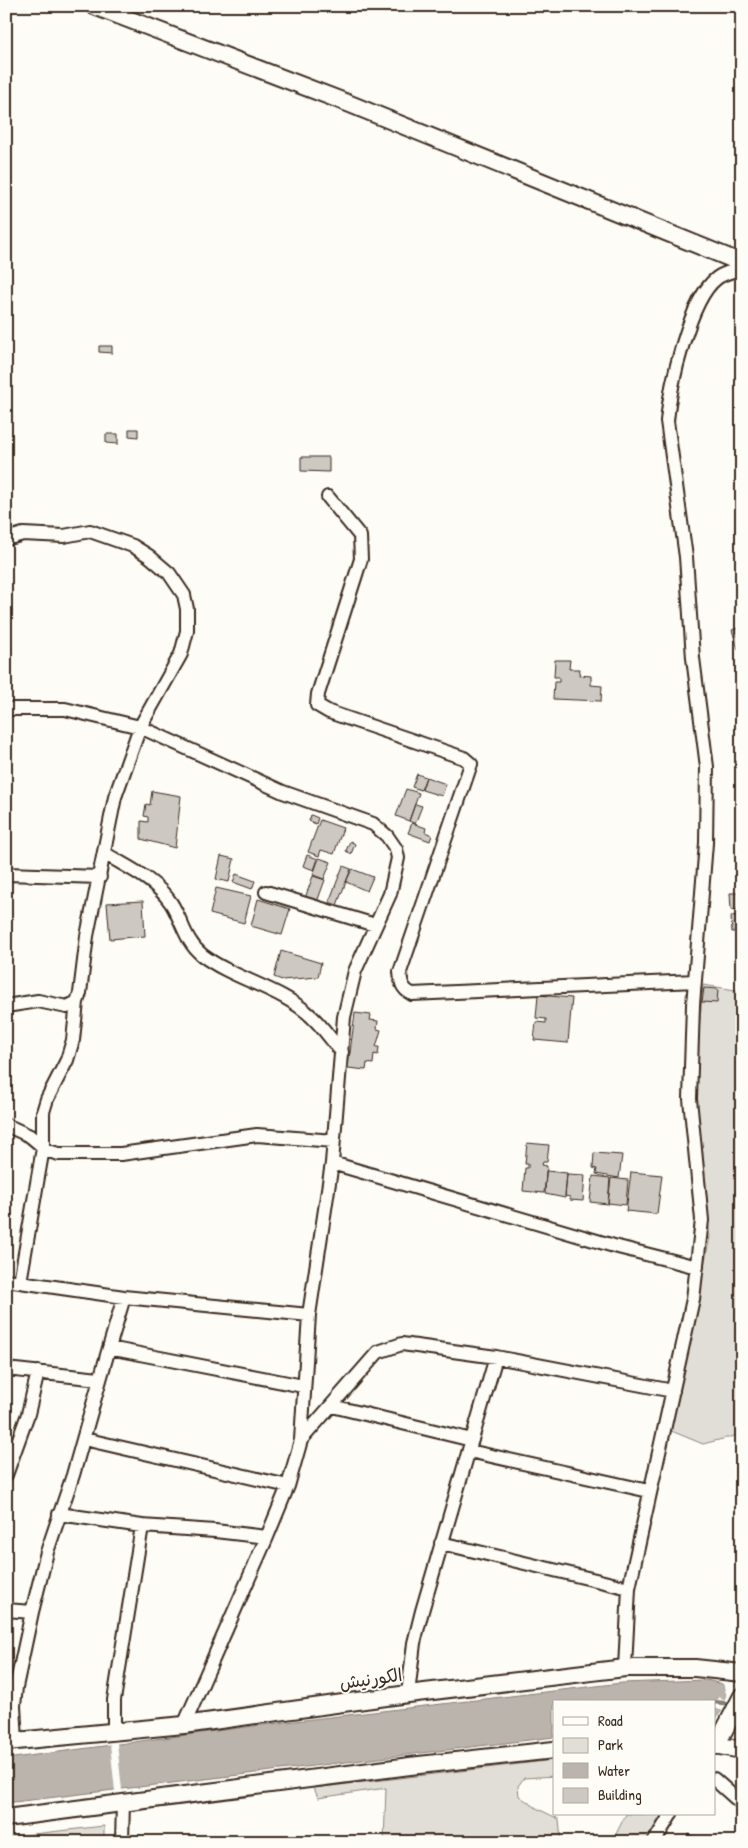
<svg xmlns="http://www.w3.org/2000/svg" width="748" height="1848" font-family="'Patrick Hand','Playpen Sans Arabic',sans-serif">
	<rect width="100%" height="100%" fill="#fdfcf7"/>
	<filter id="ink" filterUnits="userSpaceOnUse"><feTurbulence type="fractalNoise" baseFrequency=".02" numOctaves="2"/><feDisplacementMap in="SourceGraphic" scale="10" xChannelSelector="R" yChannelSelector="G"/><feConvolveMatrix kernelMatrix="1 2 1 2 8 2 1 2 1" color-interpolation-filters="sRGB"/></filter>
	<g filter="url(#ink)">
		<path fill="#e1ded7" stroke="#8e847a" d="M703,985l39,6v443l-39,10 -34,-14 41,-193 -17,-136z
			M554,1760v16l-30,2 -6,8 1,10 19,13 21,10 2,23h-177l2,-54 -68,10 -4,-10z
			M626,1814h37l-17,28h-34z
			M104,1826v16h-98v-5z"/>
		<path fill="#bbb4ad" stroke="#887d74" d="M706,1680l17,4 3,10 -1,5 -8,-1 -3,10 8,3 -8,9v-18h-160v35l-548,66v-44l247,-33 369,-43z"/>
		<path fill="#fdfcf7" d="M715,1680l9,2 5,12 -2,7 -8,-1 -2,7 7,5 -10,10 8,-11 -8,-3 4,-11 7,2 1,-5 -3,-10z
			M117,1743l5,47 -7,1 -5,-47z"/>
		<g fill="none" stroke-linecap="round" stroke-linejoin="round">
			<path stroke="#887d74" stroke-width="4.5" d="M714,1702l19,2"/>
		</g>
		<path fill="#cdc8c2" stroke="#3b2a1e" d="M99,346h13v7l-13,-1z
			M129,429h9v8l-9,-1z
			M106,434h12v10l-12,-1z
			M301,457h28v15l-28,-1z
			M742,627v21l-4,1 -6,-19z
			M555,660h15l-1,9h11l-1,6 12,1v9l11,1 -1,15 -48,-2 1,-17h5v-5h-5z
			M417,774l9,3 -5,13 -9,-3z
			M426,777l20,7 -4,12 -20,-6z
			M406,789l13,4 -10,28 -13,-5z
			M152,791l29,5 -6,52 -34,-9v-18l7,1v-5l-4,-1 2,-12 4,1z
			M415,804l7,2 -7,18 -6,-3z
			M311,815l7,3 -2,6 -7,-3z
			M320,820l23,8 -9,26 -13,-4 -2,6 -11,-4z
			M412,823l14,5 -1,4 7,3 -2,6 -22,-8z
			M350,841l5,3 -4,10 -5,-3z
			M307,855l11,4 -4,11 -11,-4z
			M221,856l13,3 -5,23 -13,-3z
			M319,858l12,4 -7,17 -11,-4z
			M343,866l8,3 -14,36 -8,-3z
			M352,869l21,8 -6,14 -21,-9z
			M236,874l19,7 -3,8 -19,-7z
			M313,876l12,4 -8,22 -12,-4z
			M216,888l35,8 -7,27 -34,-9z
			M730,893h12v16l-11,1z
			M258,899l32,10 -8,26 -31,-9z
			M143,901l2,35 -35,3 -3,-36z
			M742,915v16l-10,1 -1,-16z
			M281,951l40,12 -3,14 -36,3 -8,-3z
			M704,988l14,1 -1,14 -15,-1z
			M538,995l34,3 -4,45 -34,-3 2,-18 10,1v-4l-10,-1z
			M355,1013l16,2 -1,5 8,1 -1,8 4,1 -5,17h3l-1,8 -4,-1 -1,10 -6,-1 -1,7 -18,-2z
			M527,1143l22,2 -2,17h-4l-1,3 5,1 -3,27 -21,-2 2,-23h3v-4h-3z
			M594,1153l28,2 -3,23 -23,-4 1,-5 -4,-1z
			M546,1171l21,2 -2,25 -20,-4z
			M631,1172l31,3 -5,39 -31,-3z
			M567,1174l18,1 -2,26 -13,-1v-3l-5,-1z
			M593,1176l17,2 -2,26 -18,-2z
			M611,1178l17,2 -2,25 -18,-2z
			M689,1834l10,6 -1,2 -15,-1z"/>
		<g fill="none" stroke-linecap="round" stroke-linejoin="round">
			<g stroke="#3b2a1e" stroke-width="16">
				<path id="street" d="M328,497l32,39 1,23 -43,135 -1,11 12,7 135,46 7,6 -71,208c1,11 2,17 12,22l283,-13
					M6,539l17,-5 41,2 26,-5 43,15 16,10 20,17 15,22 3,14v22l-6,23 -41,73 -25,70 -28,139 -7,57 -3,9 -10,5 -29,-6 -32,5
					M6,709h59l75,18 143,65 90,32 14,12 9,13 2,9 -8,36 -35,77 -11,46 -12,146 -23,152 -8,125 -13,46 -21,51 -83,188
					M104,853c23,14 51,26 67,50 11,17 14,38 31,52 33,25 80,33 110,62 11,10 20,24 30,35
					M6,874l94,3
					M266,892l109,33
					M6,1125l24,11 18,15 11,3h62l136,-19 77,6
					M332,1163l282,83 83,21
					M6,1280l118,17 185,18
					M20,1282l23,-134v-36l4,-13 20,-39 6,-20 4,-38
					M109,1348l15,-51
					M6,1369l93,10
					M332,1406l140,34
					M84,1439l204,47
					M301,1440l77,-88 24,-8 94,13 177,34
					M469,1451l180,40
					M6,1475l22,-61 10,-42
					M59,1514l83,12 73,5 52,6
					M441,1543l188,45
					M6,1610l26,2
					M625,1668l4,-80 64,-289 9,-79 -12,-121 3,-94 13,-162 1,-76 -14,-109 -7,-101 -19,-136c3,-34 22,-122 50,-143 6,-5 17,-7 25,-10
					M408,1694l6,-51 8,-32 74,-254
					M114,1731v-31l28,-174
					M16,1741l-2,-35 2,-19 16,-75 15,-60 26,-77 36,-127 194,38
					M714,1779l28,25
					M122,1842l1,-40
					M654,1842l17,-28"/>
			</g>
			<g stroke="#3b2a1e" stroke-width="20">
				<path id="secondary" d="M94,6l256,98 392,159
					M6,1742l178,-17 224,-31 217,-26h70l47,5
					M714,1745l28,5
					M716,1746l26,-50
					M6,1818l404,-52 144,-16"/>
			</g>
			<use href="#street" stroke="#fdfcf7" stroke-width="12"/>
			<use href="#secondary" stroke="#fdfcf7" stroke-width="16"/>
		</g>
	</g>
	<g text-anchor="middle" stroke-width="4" stroke-linejoin="round" paint-order="stroke">
		<g font-size="18" fill="#3b2a1e" stroke="#fdfcf7">
			<text transform="translate(371 1679) rotate(-8)" y="6">الكورنيش</text>
		</g>
	</g>
	<rect width="748" height="1848" fill="none" stroke="#fdfcf7" stroke-width="25"/>
	<rect x="12" y="12" width="723" height="1823" fill="none" stroke="#3b2a1e" stroke-width="2" filter="url(#ink)"/>
	<rect x="553" y="1700" width="162" height="115" fill="#fdfcf7" stroke="#afa8a0"/>
	<rect x="563" y="1717" width="25" height="8" fill="#fdfcf7" stroke="#afa8a0"/>
	<text x="598" y="1726" font-size="15" fill="#3b2a1e">Road</text>
	<rect x="563" y="1738" width="25" height="15" fill="#e1ded7" stroke="#afa8a0"/>
	<text x="598" y="1750" font-size="15" fill="#3b2a1e">Park</text>
	<rect x="563" y="1763" width="25" height="15" fill="#bbb4ad" stroke="#afa8a0"/>
	<text x="598" y="1776" font-size="15" fill="#3b2a1e">Water</text>
	<rect x="563" y="1788" width="25" height="15" fill="#cdc8c2" stroke="#afa8a0"/>
	<text x="598" y="1800" font-size="15" fill="#3b2a1e">Building</text>
</svg>
